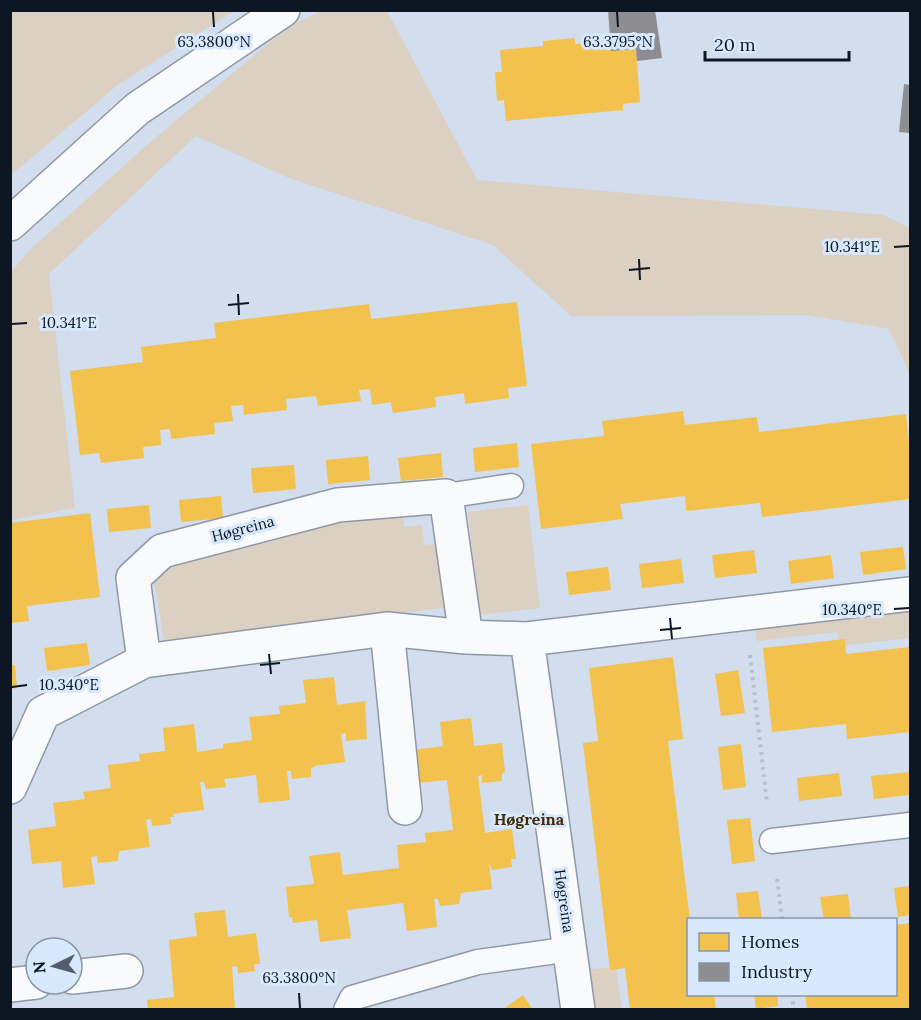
<svg xmlns="http://www.w3.org/2000/svg" width="921" height="1020" font-family="Lora,serif">
	<rect width="100%" height="100%" fill="#d2dded"/>
	<path fill="#dbd0c2" d="M11,10h223v1l-115,73 -108,91z
		M321,11h66l90,169 406,35 27,13v146l-21,-45 -83,-14 -235,1 -78,-71 -204,-67 -93,-42 -147,138 26,234 -64,12v-248l21,-24 123,-110 133,-111z
		M528,505l12,103 -60,7 -12,-103z
		M403,510l1,17 18,-2 2,20 15,-1 5,64 -280,32 -10,-60 18,-17 148,-44z
		M910,602v36l-70,8 -3,-14 -80,9 -3,-19z
		M616,967l6,42h-33l-4,-39z"/>
	<path fill="#f2c14e" d="M575,38v6l36,-3v10l25,-2 4,53 -17,2v6l-117,11 -2,-21 -7,1 -2,-29h7l-2,-22 43,-4v-5z
		M517,302l10,84 -19,2 1,10 -44,6 -1,-11 -29,4 1,10 -43,6 -2,-11 -19,3 -2,-16 -11,1 2,11 -43,5 -2,-10 -30,3 1,11 -43,5 -1,-10 -12,1 2,15 -19,2 1,11 -44,5 -1,-10 -10,1 1,15 -18,2 1,11 -43,5 -2,-10 -19,2 -10,-84 73,-9 -2,-15 75,-9 -2,-15 155,-19 2,15z
		M683,411l2,14 72,-8 2,15 147,-18 4,40v45l-148,18 -2,-14 -74,8 -1,-15 -65,8 3,15 -82,10 -10,-85 73,-8 -2,-15z
		M517,443l2,24 -44,5 -2,-24z
		M441,453l2,24 -42,4 -3,-23z
		M368,456l2,24 -42,4 -2,-24z
		M294,465l2,24 -43,4 -2,-25z
		M221,496l2,22 -42,4 -2,-22z
		M149,505l2,23 -42,4 -2,-23z
		M90,513l10,84 -73,9 2,15 -19,2v-100z
		M903,547l3,22 -43,6 -3,-23z
		M754,550l3,23 -42,5 -3,-23z
		M831,555l3,23 -43,6 -3,-23z
		M681,559l3,24 -42,5 -3,-24z
		M608,567l3,23 -42,5 -3,-23z
		M845,639l1,15 64,-7v85l-63,7 -1,-15 -74,8 -9,-84z
		M87,643l3,22 -43,6 -3,-23z
		M673,657l10,82 -15,2 22,179 -2,74h26l2,16h-86l-5,-42 -15,2 -27,-227 15,-2 -9,-73z
		M10,665h5l2,23 -7,1z
		M738,670l7,43 -24,3 -6,-42z
		M334,677l3,28 28,-4 2,38 -21,2v-8l-5,1 4,28 -31,4 -3,3v8l-19,2 -1,-8h-4l3,29 -31,3 -3,-28 -32,4 2,8 -20,2 -2,-7h-4l4,28 -31,4 1,3h-4l1,7 -19,2 -1,-7 -5,1 4,27 -31,4 -1,10 -20,2 -1,-7 -6,1 4,27 -32,4 -2,-27 -29,3 -4,-34 28,-4 -3,-23 32,-4 -2,-7 28,-4 -3,-23 32,-4 -1,-7 26,-3 -2,-23 31,-4 3,28 26,-4v-4l29,-4 -3,-23 31,-3 -1,-8 27,-3 -3,-23z
		M471,718l3,28 28,-3 3,29 -3,1v8l-20,2v-8l-4,1 7,57 27,-4 4,30h-5l1,8 -20,3 -3,-8 3,27 -31,4 -2,11 -19,2 -2,-7h-4l3,28 -30,4 -4,-28 -56,7 4,28 -31,4 -3,-22 -24,3 -1,-6h-3l-3,-30 28,-3 -5,-28 31,-4 3,23 56,-7 -2,-23 29,-3 -1,-9 28,-3 -6,-50 -30,3 -4,-33 30,-4 -3,-24z
		M741,744l5,43 -23,3 -5,-43z
		M910,772v23l-36,4 -3,-23z
		M839,773l3,23 -43,5 -2,-23z
		M750,818l5,43 -23,3 -5,-44z
		M910,886v29l-12,2 -4,-29z
		M758,891l4,29h-23l-3,-27z
		M848,894l3,26h-27l-4,-23z
		M225,910l3,27 28,-4 4,31h-6l1,7 -17,2 -1,-7 -5,1 3,43h-87l-1,-10 27,-3 -5,-57 28,-4 -3,-23z
		M910,923v85l-103,2 -2,-16h91v-69z
		M754,994h23l1,12 -22,3z
		M523,995l10,15h-31z"/>
	<path fill="#8d8d92" d="M608,10h47l7,48 -25,3 -1,-12 -25,2z
		M904,84l6,1v48l-11,-1z"/>
	<g fill="none" stroke-linecap="round" stroke-linejoin="round">
		<g stroke="#8f98a5" stroke-width="27">
			<path id="lane" d="M446,496l65,-10
				M772,841l138,-16
				M346,1010l6,-12 126,-36 93,-13"/>
		</g>
		<g stroke="#8f98a5" stroke-width="36">
			<path id="street" d="M387,629l18,179
				M527,639l383,-45
				M144,661l-11,-83 29,-27 176,-46 108,-9 20,141
				M10,787l33,-74 101,-52 243,-32 79,8 61,2 51,371
				M72,977l54,-6
				M10,985l26,-3"/>
		</g>
		<g stroke="#8f98a5" stroke-width="36">
			<path id="secondary" d="M10,224l127,-115 146,-99"/>
		</g>
		<path stroke="#babfc5" stroke-width="4" stroke-dasharray="3 4.5" stroke-linecap="butt" d="M750,655l17,148
			M777,879l5,41
			M792,994l2,16"/>
		<use href="#lane" stroke="#f8fafc" stroke-width="24"/>
		<use href="#street" stroke="#f8fafc" stroke-width="33"/>
		<use href="#secondary" stroke="#f8fafc" stroke-width="33"/>
	</g>
	<path fill="none" stroke="#0d1723" stroke-width="2" d="M213,12l1,15M617,12l1,15M894,247l15,-1M639,259l1,21M629,270l21,-2M238,294l1,21M228,305l21,-2M12,324l15,-1M894,609l15,-1M670,618l2,21M660,630l21,-2M269,654l2,20M260,665l20,-2M12,687l15,-2M299,993l1,15"/>
	<g text-anchor="middle" stroke-width="6" stroke-linejoin="round" paint-order="stroke">
		<g font-size="15" fill="#0d1723" stroke="#d8e9fe">
			<text transform="translate(243 529) rotate(-15)" y="5">Høgreina</text>
			<text transform="translate(564 901) rotate(82)" y="5">Høgreina</text>
		</g>
		<g font-size="16" font-weight="bold" fill="#422b06" stroke="#d8e9fe">
			<text x="529" y="825">Høgreina</text>
		</g>
	</g>
	<g font-size="15" text-anchor="middle" fill="#0d1723" stroke="#d8e9fe" stroke-width="6" stroke-linejoin="round" paint-order="stroke">
		<text x="214" y="47">63.3800°N</text>
		<text x="618" y="47">63.3795°N</text>
		<text x="852" y="252">10.341°E</text>
		<text x="69" y="328">10.341°E</text>
		<text x="852" y="615">10.340°E</text>
		<text x="69" y="690">10.340°E</text>
		<text x="299" y="983">63.3800°N</text>
	</g>
	<rect width="921" height="1020" fill="none" stroke="#0d1723" stroke-width="24"/>
	<rect x="687" y="918" width="210" height="78" fill="#d8e9fe" stroke="#8795a6" stroke-width="1.5"/>
	<rect x="699" y="933" width="30" height="18" fill="#f2c14e" stroke="#8795a6" stroke-width="1.5"/>
	<text x="741" y="948" font-size="18" fill="#0d1723">Homes</text>
	<rect x="699" y="963" width="30" height="18" fill="#8d8d92" stroke="#8795a6" stroke-width="1.5"/>
	<text x="741" y="978" font-size="18" fill="#0d1723">Industry</text>
	<g transform="translate(54 966) rotate(265)"><circle r="28" fill="#d8e9fe" stroke="#8795a6" stroke-width="1.5"/>
	<path d="M0-4.5L10 22L0 15L-10 22Z" fill="#525c6a"/>
	<text y="-9" font-size="16" font-weight="bold" text-anchor="middle" fill="#0d1723">N</text>
	</g>
	<path d="M705 51v9h144v-9" fill="none" stroke="#0d1723" stroke-width="3"/>
	<text x="714" y="51" font-size="18" fill="#0d1723" stroke="#d8e9fe" stroke-width="4.5" paint-order="stroke">20 m</text>
</svg>
